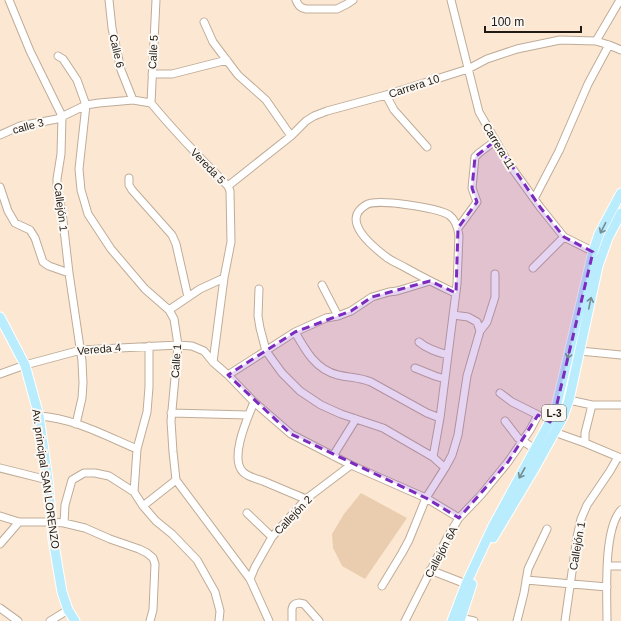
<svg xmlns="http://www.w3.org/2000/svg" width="621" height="621" font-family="Helvetica,sans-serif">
	<rect width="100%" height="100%" fill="#fce8d2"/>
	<path fill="#eacdae" d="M361,493l46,25 -42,61 -23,-13 -9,-18 -1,-14 12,-20z"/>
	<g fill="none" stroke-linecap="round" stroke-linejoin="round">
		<g stroke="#bfac98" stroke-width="9">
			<path id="minor" d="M9,0l21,51 32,65 -1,38 -4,25v8l5,25 7,61 13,88 1,22 -1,15 -6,26
				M109,0l3,28 9,42 12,30
				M296,0c2,5 4,8 10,9h31l10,-5 6,-4
				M451,0l28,112 30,52 31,43 24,30 32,16
				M204,22l9,20 9,12 16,21 28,25 25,36
				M596,41l24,-41
				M58,56l5,3 14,21 9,25 -7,64 2,21 7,24 23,35 34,40 24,21 5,9 4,26 -7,76 2,31 3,28 74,99 19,42
				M152,74h20l55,-14
				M386,95l8,15 33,37
				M151,103l5,-103
				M0,135l20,-9 37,-7 29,-14 13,-2 34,-3 18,3c24,29 50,56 77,83l2,5 1,51 -7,36 -11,84
				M129,178v7l3,5 40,45 4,9 12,53
				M228,186l63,-50 15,-15 8,-5 13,-5 59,-16 82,-26 19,-10 30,-10 43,-9 36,1 13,4 12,5
				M0,187l8,24 7,12 15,7 5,8 8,24 6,4 20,7
				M534,199l25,-48 29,-67 21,-39
				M458,228l19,-26 -5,-14 2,-20 1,-11 4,-4 16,-12
				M533,268l31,-31
				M322,285l16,31
				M259,289l-1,27 2,12 6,23 16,22 18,18 21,14 20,9 42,14 50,29 12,11 -19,30 -17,42 -7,13 -20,33
				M169,310l31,-21 24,-11
				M480,331l7,-9 8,-25v-23
				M295,332c10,18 21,38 43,43 12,3 21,2 33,7l56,31 13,5
				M419,342c8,7 18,10 29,13
				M580,351l41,4
				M415,368l20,8 10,3
				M0,374l25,-9 56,-15 97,-5 14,1 12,5 9,11 15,13 26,27 37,32 60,31 75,33 33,20 -12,20 -42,83
				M228,375l67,-43 31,-14 12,-2 13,-5 21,-14 17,-5 8,-1 33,-10
				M569,400l23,5h29
				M254,402c-6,15 -25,56 -11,70 5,5 14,7 20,9 14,6 28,12 43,18
				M592,405l-7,28v10l36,15
				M171,413l77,2
				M39,416c34,2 67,20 98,33
				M505,421l13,17 17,11
				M554,432l31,11
				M333,456l23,-37
				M433,457l7,-39 17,-134 2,-48c-1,-9 -3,-16 -10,-21 -11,-7 -73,-17 -83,-10 -26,15 6,41 19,51 6,5 14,8 21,12 16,9 32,17 49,25
				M0,468l48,12
				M445,468l7,-13 6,-20 9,-59 13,-45 -3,-9 -9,-5 -15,-2
				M134,492l3,-43 10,-37 2,-25v-41
				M143,506l33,-26
				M247,513l25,24
				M0,516l19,6h33l12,1 21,5 25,11 29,10 8,4 6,5 2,6 -2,46 -3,11
				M459,518l22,-23 27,-33 22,-32 8,-15 -26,-13 -12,-9
				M64,523l1,-18 7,-25 12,-7h11l14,3 25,16 9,14 13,15 16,13 25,26 18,32 5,19 -1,10
				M0,544l19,-22
				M607,566h14
				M430,570l36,14
				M250,579l5,-12 17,-30 34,-38 45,-34
				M526,580l81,7
				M0,608l18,13
				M460,618l14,3
				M50,621l18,-11
				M292,621v-12l1,-3 2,-2 4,-1 5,1 15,17
				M517,621l7,-28 4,-24 19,-40
				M565,621l12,-84 4,-18 6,-14 23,-34 8,-14
				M607,621c0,-27 -4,-91 14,-111"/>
		</g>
		<g stroke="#fff" stroke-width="11">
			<path id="major" d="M0,317l25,48 14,51 9,64 5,59 9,53 6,18 7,11
				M493,538l40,-67 30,-54 6,-17 29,-134 10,-28 13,-25
				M452,621l14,-37 27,-58 62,-114 38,-160 6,-18 22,-41
				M460,621l12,-37"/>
		</g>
		<use href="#minor" stroke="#fff" stroke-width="7"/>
		<use href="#major" stroke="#b9ecfd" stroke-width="9"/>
	</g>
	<defs><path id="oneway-shaft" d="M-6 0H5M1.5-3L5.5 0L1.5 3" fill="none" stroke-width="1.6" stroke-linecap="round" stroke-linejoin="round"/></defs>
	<g stroke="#758e93">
		<use href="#oneway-shaft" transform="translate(603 228) rotate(117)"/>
		<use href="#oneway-shaft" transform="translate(590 303) rotate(-78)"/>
		<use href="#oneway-shaft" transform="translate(569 353) rotate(103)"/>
		<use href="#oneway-shaft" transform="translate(522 473) rotate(119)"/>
	</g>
	<path fill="#7b2cbf" fill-opacity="0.2" stroke="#7b2cbf" stroke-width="3" stroke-dasharray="8 5" stroke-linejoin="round" d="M495,141l45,66 24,30 29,15 -38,160 -5,10 -12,-7 -30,47 -49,56 -33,-20 -135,-64 -63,-59 67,-43 56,-21 21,-14 58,-16 26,12 2,-65 19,-26 -5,-14 3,-31z"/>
	<g text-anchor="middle" stroke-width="4" stroke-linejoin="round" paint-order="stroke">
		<rect fill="#fcf8f4" stroke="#635d56" stroke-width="1" x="542" y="405" width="24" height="16" rx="3"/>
		<g font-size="10" font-weight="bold" fill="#211a12">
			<text x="554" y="417">L-3</text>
		</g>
		<g font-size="11" fill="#211a12" stroke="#fcf8f4">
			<text transform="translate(117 51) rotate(77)" y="4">Calle 6</text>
			<text transform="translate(153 52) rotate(-87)" y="4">Calle 5</text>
			<text transform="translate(414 86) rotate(-18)" y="4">Carrera 10</text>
			<text transform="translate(28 126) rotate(-15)" y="4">calle 3</text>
			<text transform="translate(499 146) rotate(59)" y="4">Carrera 11</text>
			<text transform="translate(208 166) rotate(46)" y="4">Vereda 5</text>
			<text transform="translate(61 207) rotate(83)" y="4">Callejón 1</text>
			<text transform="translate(99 349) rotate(-5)" y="4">Vereda 4</text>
			<text transform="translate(176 361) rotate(-86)" y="4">Calle 1</text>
			<text transform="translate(46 479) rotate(82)" y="4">Av. principal SAN LORENZO</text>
			<text transform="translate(293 515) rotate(-46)" y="4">Callejón 2</text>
			<text transform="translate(577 546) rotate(-80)" y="4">Callejón 1</text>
			<text transform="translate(441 552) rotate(-62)" y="4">Callejón 6A</text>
		</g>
	</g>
	<path d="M485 26v6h96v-6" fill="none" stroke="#211a12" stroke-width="2"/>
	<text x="491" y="26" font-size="12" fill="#211a12" stroke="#fcf8f4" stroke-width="3" paint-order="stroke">100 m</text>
</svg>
